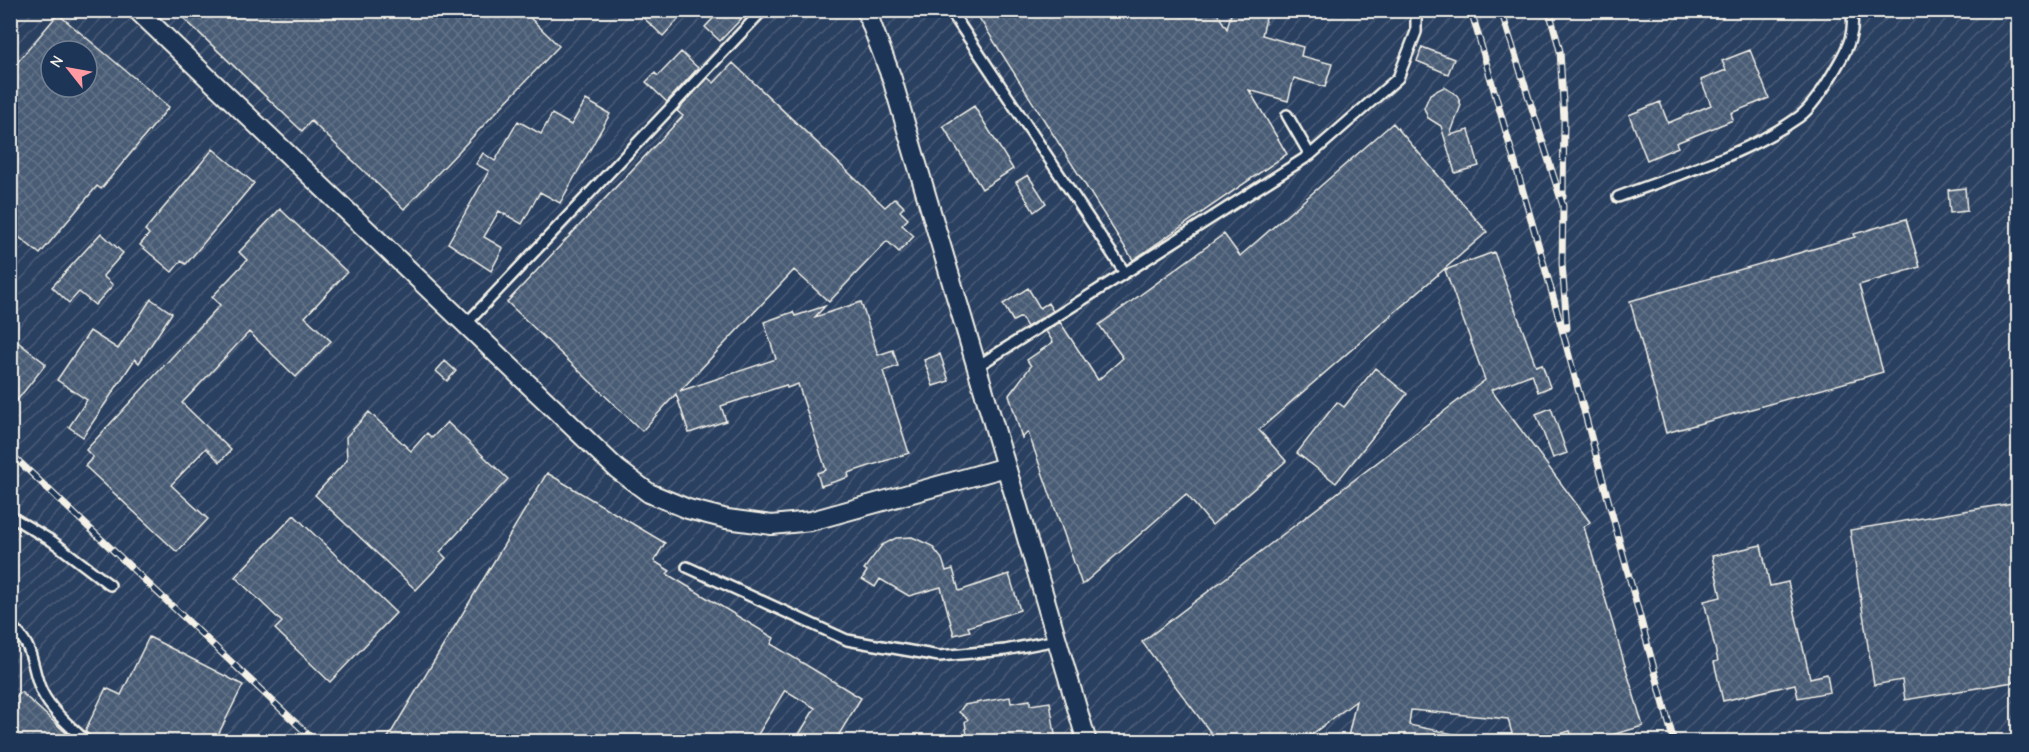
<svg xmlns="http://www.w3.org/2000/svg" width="2029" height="752" font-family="'Comic Neue',sans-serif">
	<defs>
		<pattern id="industrial-furrows" width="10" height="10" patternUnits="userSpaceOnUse" patternTransform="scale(1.5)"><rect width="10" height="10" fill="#2a4060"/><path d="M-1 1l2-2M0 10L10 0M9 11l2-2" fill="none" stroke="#4a5c77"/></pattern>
		<pattern id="building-cross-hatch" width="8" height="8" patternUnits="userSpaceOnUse" patternTransform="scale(1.5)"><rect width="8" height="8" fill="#485b74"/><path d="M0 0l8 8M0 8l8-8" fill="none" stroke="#637388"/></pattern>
	</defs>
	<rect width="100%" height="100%" fill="#1d3557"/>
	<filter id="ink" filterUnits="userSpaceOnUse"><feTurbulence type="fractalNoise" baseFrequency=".0167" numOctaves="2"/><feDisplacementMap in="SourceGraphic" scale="12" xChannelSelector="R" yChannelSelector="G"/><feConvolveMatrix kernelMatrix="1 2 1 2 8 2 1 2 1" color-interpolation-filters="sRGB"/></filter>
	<g filter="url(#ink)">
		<path fill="url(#industrial-furrows)" fill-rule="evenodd" d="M11,11h2007v730h-2007zM51,51h36v36h-36z"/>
		<path fill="url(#building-cross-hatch)" stroke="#f4f1e8" stroke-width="1.5" fill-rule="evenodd" d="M175,10h347l37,36 -155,163 -93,-88 -9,10z
			M635,10h52l-24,26z
			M721,10h13l8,8 -22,23 -15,-14z
			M974,10h241l12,19 5,-19h36l-6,25 41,12 -2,9 31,8 -7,23 -31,-9 -6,23 -39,-11 38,64 -154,106z
			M58,14l111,93 -68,82 -4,-3 -57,68 -30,-24v-159zM51,51h36v36h-36z
			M1422,47l32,12 -6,15 -31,-13z
			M1750,50l19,48 -38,15 2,7 -57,23 2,4 -31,13 -18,-45 31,-13 8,21 43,-18 -10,-25 25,-10 -4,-9z
			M681,52l17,16 -31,34 -21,-20 9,-9 3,3z
			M733,63l152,144 10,-9 9,9 -4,4 8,8 -6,6 12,11 -15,16 -12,-11 -58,61 -35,-32 -114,121 96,-32 -12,-37 29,-10 2,4 30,-10 -10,11 46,-15 17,53 15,-5 5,16 -15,5 26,82 -61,20 1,4 -28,9 -4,-13 9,-3 -28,-86 -11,4 -1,-3 -65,21 5,15 -37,12 -13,-39 -34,37 -135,-129 176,-186 -6,-5 31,-33 6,5z
			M1444,87l13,8 4,10 -11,30 19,-5 10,36 -24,7 -14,-47 -13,-8 -4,-10 6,-14z
			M586,100l24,14 -50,89 -20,-11 -18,32 -23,-13 -15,26 19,11 -12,23 -43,-28 41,-72 -13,-7 7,-11 12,8 23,-40 23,13 11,-20 19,11z
			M974,106l39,63 -31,20 -39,-63z
			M1393,123l94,109 -228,198 27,31 -74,64 -26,-31 -104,91 -54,-153 -6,6 -13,-43 22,-29 -4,-6 26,-18 -7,-11 14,-9 38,58 25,-22 -24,-33 125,-91 16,22z
			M213,149l41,34 -68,81 -5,-3 -9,11 -32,-27 9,-11 -4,-4z
			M1028,175l18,28 -12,9 -18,-30z
			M1965,188l2,23 -17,2 -2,-23z
			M280,209l67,63 -42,45 26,24 -35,36 -47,-45 -67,71 49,47 -11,12 -14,-14 -35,37 37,34 -31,33 -92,-86 8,-9 -7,-7 134,-145 -8,-8 35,-37 -8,-8z
			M1906,219l14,48 -61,18 24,87 -217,61 -36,-132 225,-64 -1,-3z
			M101,233l22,20 -20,23 10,9 -18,20 -16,-13 -10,11 -17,-16z
			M1494,252l42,114 6,-2 8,23 -12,5 -6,-18 -41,16 99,132 -6,5 59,199 -52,15h-18l-3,-10 -34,10h-22l-6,-22 -97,-9 -2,15 50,10 -1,6h-111l9,-40 -53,40h-86l-75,-99 343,-262 -40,-110z
			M1028,288l12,20 8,-5 5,8 -26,16 -6,-10 -8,4 -10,-17z
			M151,299l21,14 -33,50 -4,-4 -52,78 -14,-10 18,-27 -30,-20 33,-49 28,18z
			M10,336l36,28 -36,45z
			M940,354l9,27 -16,5 -9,-26z
			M445,361l11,10 -9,10 -11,-10z
			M1375,368l32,26 -71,89 -39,-30 40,-51 7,5z
			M1551,408l16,45 -14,5 -17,-44z
			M369,412l42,39 16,-18 5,5 15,-16 61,57 -68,73 6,6 -30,32 -101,-95 32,-35 -1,-23z
			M547,473l118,70 -11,18 16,10 -3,3 107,64 -3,6 90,54 -26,43h-40l20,-33 -30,-18 -31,51h-368z
			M2019,502v179l-114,19 -3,-20 -28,5 -24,-155z
			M294,515l102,98 -66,69 -55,-53 7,-7 -47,-45z
			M912,537l20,9 10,13 4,12 7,-2 6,22 50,-17 11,36 -52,17 2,4 -16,4 -13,-48 -32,9 -29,-17 -5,8 -13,-8 5,-8 -3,-2 18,-24 14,-7z
			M1761,545l9,41 18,-4 22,96 17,-4 3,18 -32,6 -3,-14 -72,17 -9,-39 4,-1 -14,-60 17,-4 -9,-41z
			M149,637l94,48 -28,56h-121l-9,-10 21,-43 15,7z
			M21,692l54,49h-65v-38z
			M1010,697l1,6 19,-3v5l20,-3 6,39h-88l-3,-19 3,-3 -9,-7 5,-7z"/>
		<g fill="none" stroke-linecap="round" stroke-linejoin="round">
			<g stroke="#f4f1e8" stroke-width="14">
				<path id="lane" d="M950,10l175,263 -149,94
					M1287,115l23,40 88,-77 18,-46v-22
					M1618,197c61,-23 127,-42 181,-80 15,-11 29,-35 38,-51 11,-18 19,-35 14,-56
					M1125,273l185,-118
					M466,324l297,-314
					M10,516l42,25 58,44
					M687,567l160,73 92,16 66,-6 52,-10
					M10,626c26,19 20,41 32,66 10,20 29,35 45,50"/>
			</g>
			<g stroke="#f4f1e8" stroke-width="22">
				<path id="street" d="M137,10l480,459 32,24 39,16 39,10 45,6 39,-4 195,-54
					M866,10l26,69 195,663"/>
			</g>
			<use href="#lane" stroke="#1d3557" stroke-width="9"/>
			<use href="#street" stroke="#1d3557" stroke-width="18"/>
			<g stroke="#f4f1e8" stroke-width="7">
				<path id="rail" d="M1471,10l78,272 125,460
					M1501,10l62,196 -1,57 5,65
					M1549,10l11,41 4,69 -1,77
					M10,453l306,289"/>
			</g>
			<use href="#rail" stroke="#1d3557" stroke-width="4.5" stroke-dasharray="14" stroke-linecap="butt"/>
		</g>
	</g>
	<rect width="2029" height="752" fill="none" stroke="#1d3557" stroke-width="36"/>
	<rect x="18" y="18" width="1993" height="716" fill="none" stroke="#f4f1e8" stroke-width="2" filter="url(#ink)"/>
	<g transform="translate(69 69) rotate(301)"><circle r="28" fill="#1d3557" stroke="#738091" stroke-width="1.5"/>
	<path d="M0-4.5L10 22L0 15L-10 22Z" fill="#ff9aa2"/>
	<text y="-9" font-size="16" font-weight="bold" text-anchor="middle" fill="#f4f1e8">N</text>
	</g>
</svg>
